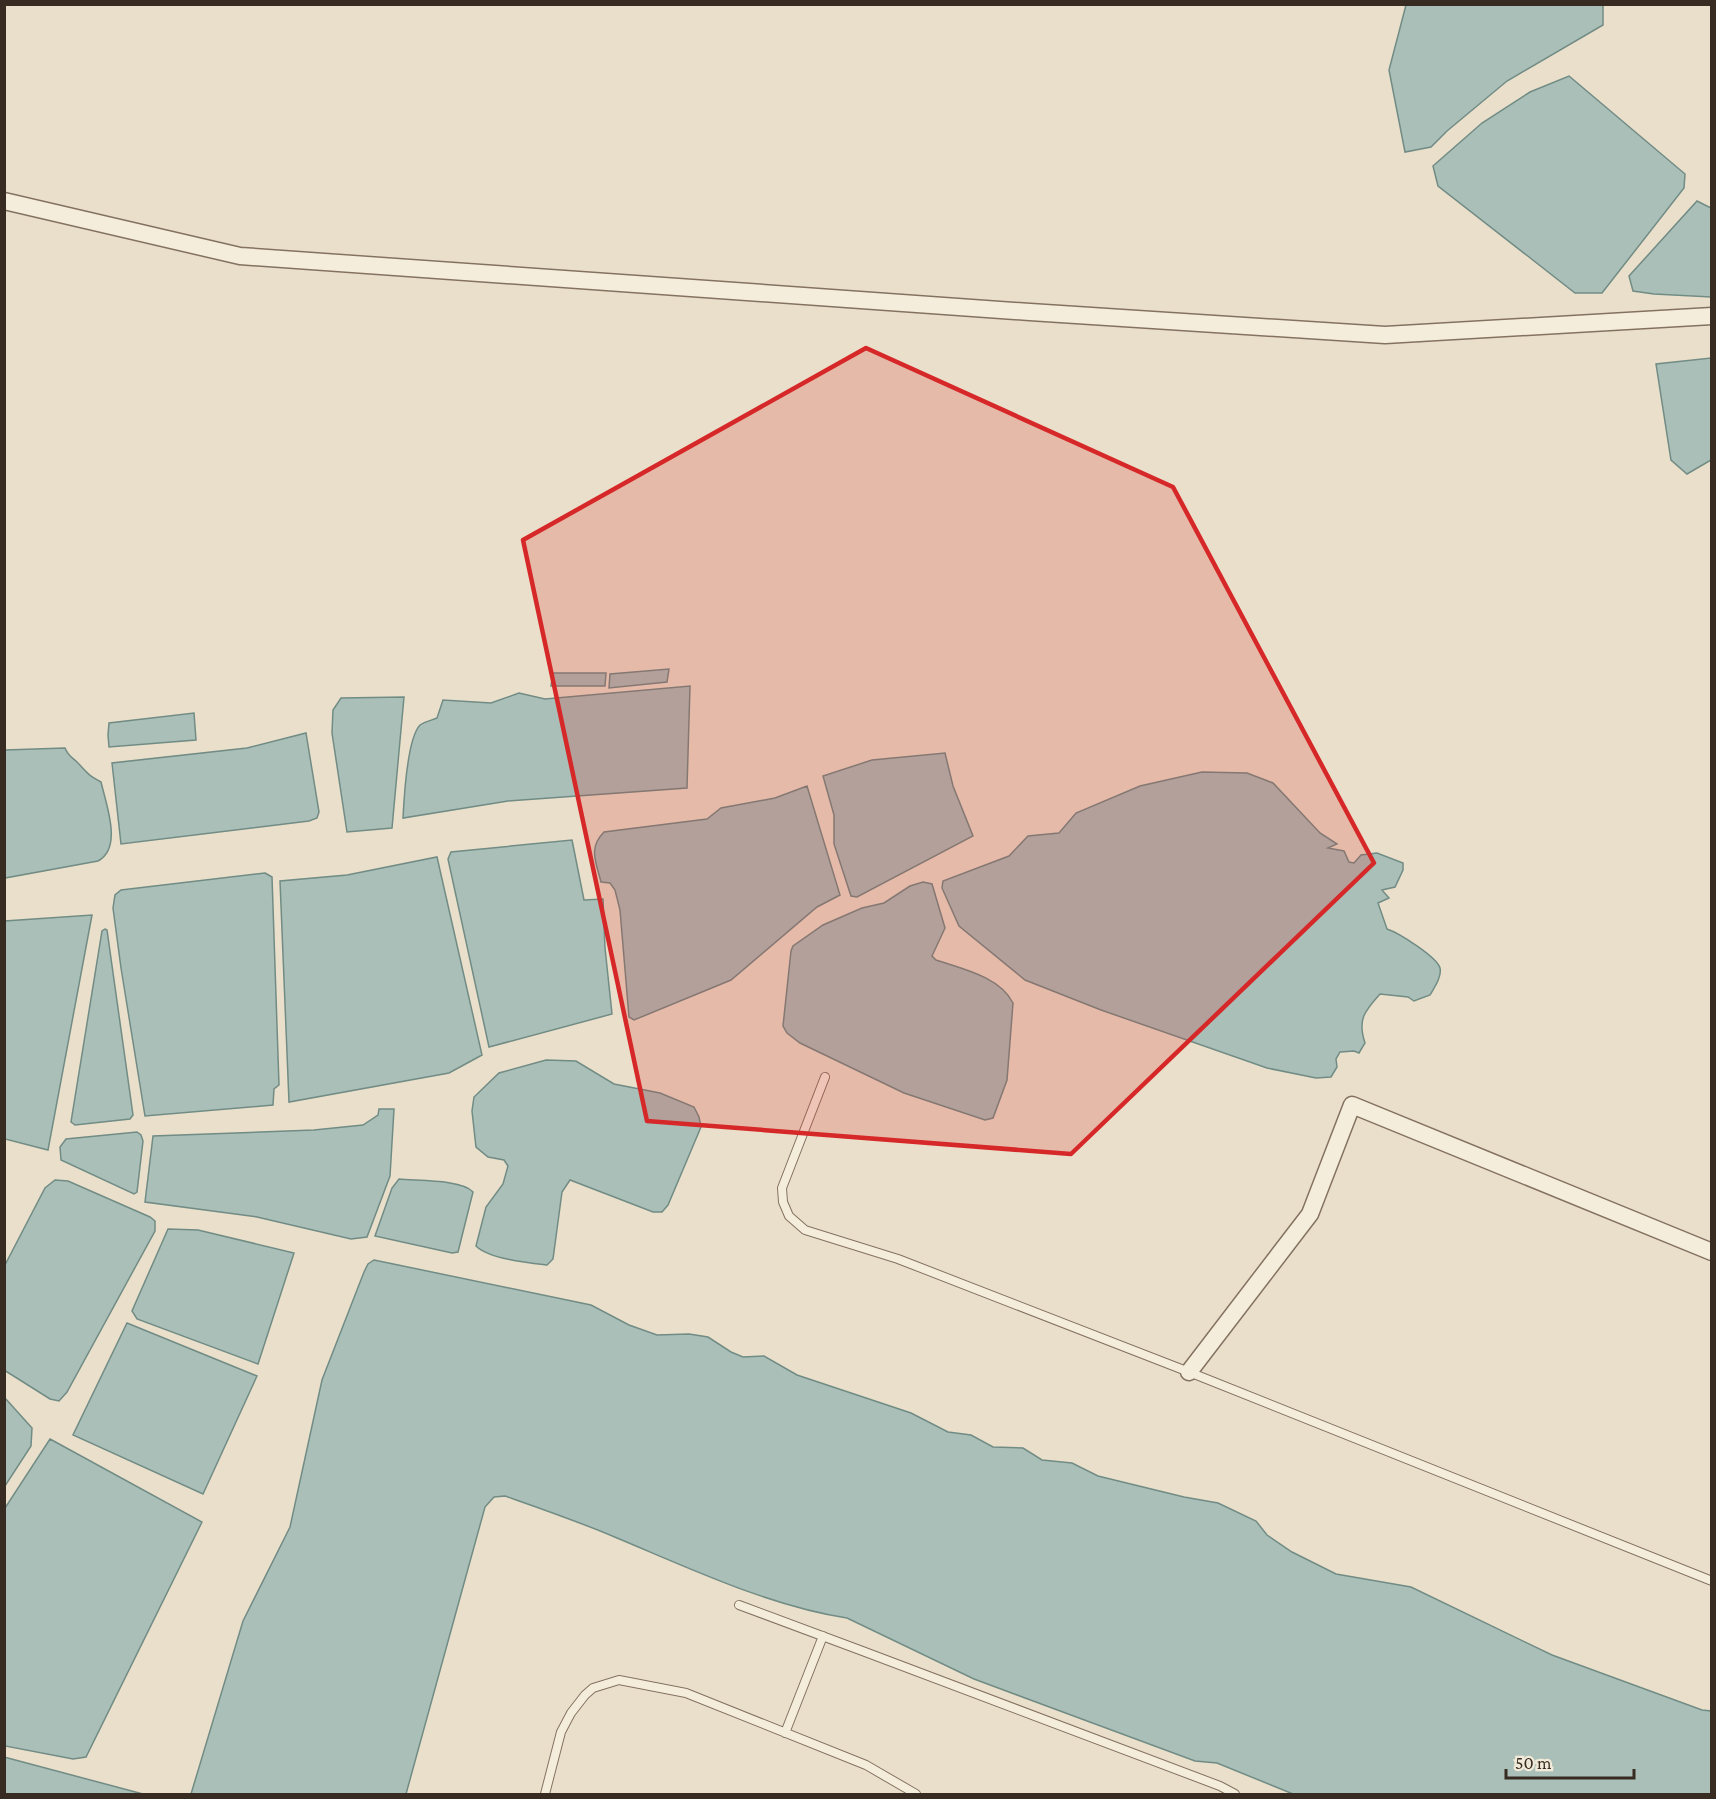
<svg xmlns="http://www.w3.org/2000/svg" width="1716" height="1799" font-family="'Crimson Pro',serif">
	<rect width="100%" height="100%" fill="#eadfca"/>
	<path fill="#aabfb8" stroke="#718c85" stroke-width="1.5" d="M1406,5h197v20l-96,56 -60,50 -16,16 -26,5 -16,-82z
		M1569,76l116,98 -1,14 -82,105h-27l-137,-107 -5,-20 49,-43 48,-31z
		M1697,201l14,7v89l-57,-3 -21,-3 -4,-15z
		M1711,358v102l-24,14 -16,-14 -15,-96z
		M669,669l-2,13 -58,6 1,-14z
		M553,673h53l-1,13h-54z
		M690,686l-3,102 -179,13 -105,17c1,-20 4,-79 17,-93 4,-3 12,-5 17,-7l6,-18 48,3 28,-10 26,6z
		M404,697l-12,131 -45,4 -15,-99 1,-23 8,-12z
		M194,713l2,27 -87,7 -1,-12 1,-12z
		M306,733l13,79 -2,6 -8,3 -188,23 -9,-81 135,-15z
		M65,748c3,8 7,9 13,15 9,10 10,12 23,19 5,22 22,66 -3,79l-93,17v-128z
		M945,753l8,33 20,50 -116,61 -6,-1 -17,-52v-29l-11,-39 49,-16z
		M1202,772l45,1 26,10 47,50 17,11 -9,4 16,3 5,11 5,1 7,-8 16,-2 26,10v7l-8,17 -13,3 7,8 -11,5 9,26c12,4 50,28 53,39 2,9 -6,20 -10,27l-16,6 -6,-4 -28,-3c-15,17 -23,25 -15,49l-6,10 -5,-2 -14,1 -4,7 1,8 -6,10 -15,1 -49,-10 -166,-58 -76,-30 -66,-54 -17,-38 1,-7 66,-25 19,-20 31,-3 17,-20 64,-27z
		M807,786l33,109 -23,12 -86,73 -97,40 -5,-3 -9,-107 -5,-20 -5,-7 -9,-1c-5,-20 -13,-34 3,-50l103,-13 14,-11 54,-10z
		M572,840l12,60 19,-1 2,49 7,66 -123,33 -41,-188 3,-7z
		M437,857l45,198 -33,18 -160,29 -9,-221 67,-6z
		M265,873l7,4 7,208 -5,4 -1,16 -128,11 -24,-148 -8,-60 2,-13 6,-5z
		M923,882l9,2 13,44 -13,28 4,4c27,9 64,17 77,43l-6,77 -14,38 -8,2 -81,-27 -104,-50 -13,-10 -4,-7 8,-75 2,-5 30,-21 39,-17 22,-5 26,-17z
		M92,915l-44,235 -43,-11v-218z
		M105,929l2,1 26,185 -3,4 -55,6 -4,-3 31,-191z
		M546,1060l30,1 38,23 46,9 34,14 5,10 2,10 -33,78 -6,7h-9l-83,-32 -8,12 -9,67 -6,6c-18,-2 -58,-6 -71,-19l10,-39 17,-23 5,-18 -4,-6 -16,-3 -12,-10 -4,-36 2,-14 25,-24z
		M379,1109h15l-4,67 -23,61 -16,2 -94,-22 -112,-15 8,-66 161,-6 49,-5 15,-10z
		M137,1132l4,3 2,6 -6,51 -3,2 -73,-34 -1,-13 6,-8z
		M399,1179c17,2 63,0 74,13l-15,60 -6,1 -77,-17 17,-48z
		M55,1180l13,1 82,36 5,4v10l-88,161 -8,9 -9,-2 -46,-29 1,-105 40,-77z
		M168,1229l30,1 96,23 -36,111 -121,-45 -5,-8z
		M374,1260l217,45 38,20 28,10 32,-1 19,3 23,15 12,5 21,-1 33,19 114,38 37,19 23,3 22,12 30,1 19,12 30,3 26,13 86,21 34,6 38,18 11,14 25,17 44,22 75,13 141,68 150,55 9,1v83h-418l-76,-31 -22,-2 -221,-82 -127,-61c-78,-12 -158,-50 -230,-80 -37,-16 -75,-29 -112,-42l-11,1 -9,10 -79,287h-215l52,-173 47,-94 32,-147 42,-108 4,-8z
		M127,1323l130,53 -54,118 -130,-59z
		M5,1398l27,30 -1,18 -26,40z
		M50,1439l152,83 -116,235 -13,2 -68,-13v-238z
		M4,1757l139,37h-138z"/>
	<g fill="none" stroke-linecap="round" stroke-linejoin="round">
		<g stroke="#847260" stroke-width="10">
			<path id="lane" d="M825,1077l-43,111 1,14 6,14 16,14 93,29 291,113 523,209
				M739,1605c161,59 321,122 481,181l15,8
				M785,1733l38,-97
				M545,1794l16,-62 10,-19 14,-18 8,-7 26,-8 67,13 180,72 50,29"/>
		</g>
		<g stroke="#847260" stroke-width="19">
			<path id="street" d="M4,201l236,55 790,56 355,23 327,-19
				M1189,1372l121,-158 42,-109 360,147"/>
		</g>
		<use href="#lane" stroke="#f5eddc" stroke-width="8"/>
		<use href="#street" stroke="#f5eddc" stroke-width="16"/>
	</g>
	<path fill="#d62828" fill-opacity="0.2" stroke="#d62828" stroke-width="4.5" stroke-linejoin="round" d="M866,348l307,139 201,376 -303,291 -424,-33 -124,-581z"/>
	<rect width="1716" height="1799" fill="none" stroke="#372b22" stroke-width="12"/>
	<path d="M1506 1769v9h128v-9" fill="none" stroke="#372b22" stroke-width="3"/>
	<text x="1515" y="1769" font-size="18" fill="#372b22" stroke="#f2ead9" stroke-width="4.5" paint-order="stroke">50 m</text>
</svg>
